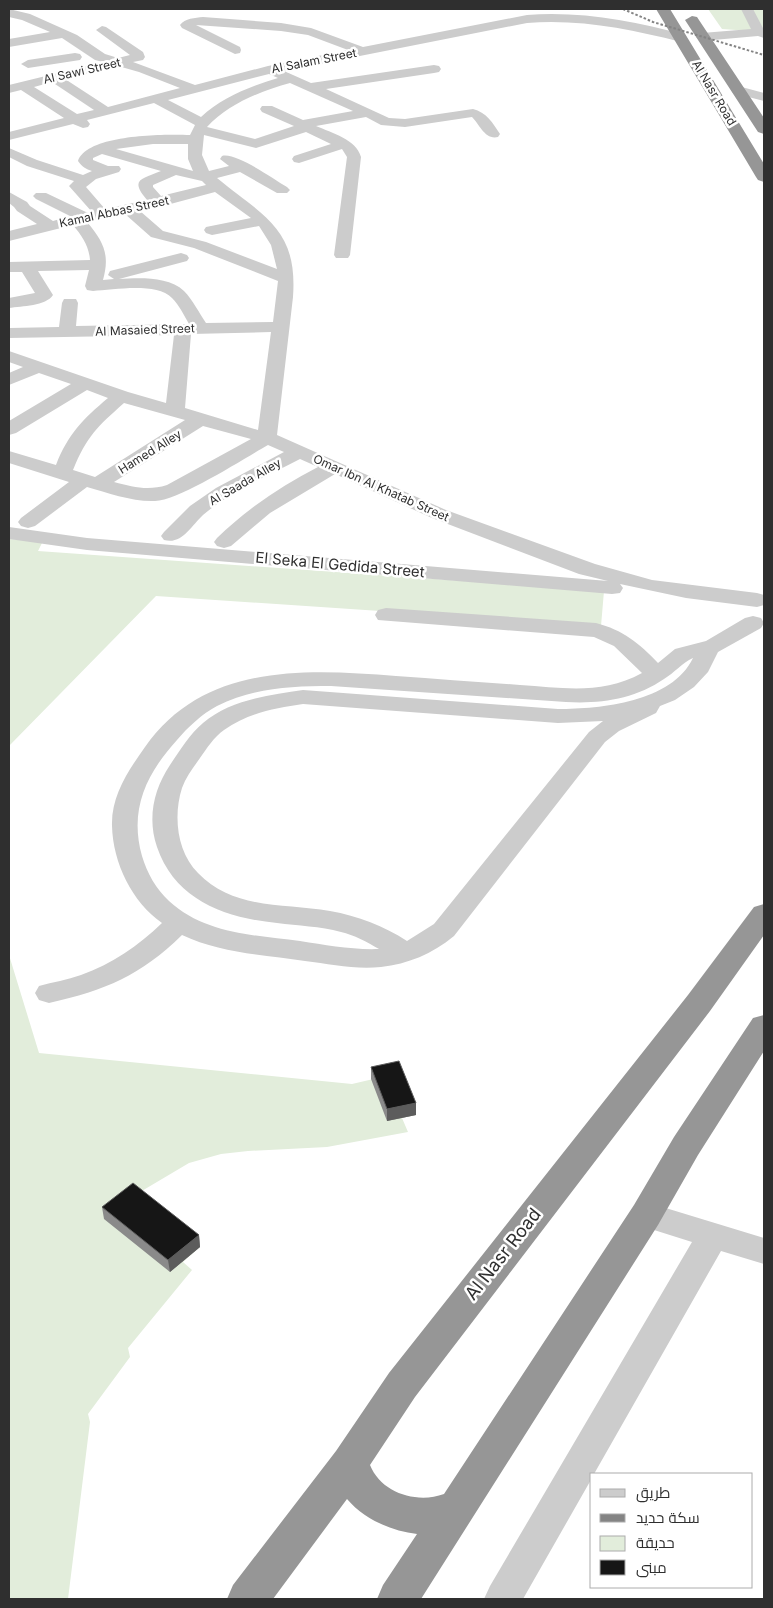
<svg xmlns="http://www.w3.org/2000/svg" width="773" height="1608" font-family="Inter,Cairo,sans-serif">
	<rect width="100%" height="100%" fill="#fff"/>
	<path fill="#e2eddb" d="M708,9h56v23l-42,-3z
		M9,539l34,2 -5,10 566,40 -3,35 -445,-30 -147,150z
		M9,955l30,98 313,31 47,-11 17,42 -14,3 6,14 -81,15 -79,4 -27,3 -32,9 -54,32 65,52 -17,15 9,8 -64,78 2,9 -42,57 2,8 -22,177h-59z"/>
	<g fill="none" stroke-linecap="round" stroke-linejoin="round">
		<path fill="#ccc" fill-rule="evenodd" d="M9,9l21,5 47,21 28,19 13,4 12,-3 -34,-25 6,-4 4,1 37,25 2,5 -2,3 -10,2 62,23 73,-19 80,-16 -40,-15 -27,-4 -85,-6 44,22 1,3 -1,3 -5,1 -53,-26 -2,-3c5,-7 15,-7 23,-8l78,6 30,5 52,19 164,-32c55,-4 106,6 158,20l2,3 -2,3 -4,1c-52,-13 -100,-23 -154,-19l-243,48 27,12 123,-18 5,1 2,3 -2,3 -5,1 -108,16 63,29 16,1 68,-10c13,3 20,14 27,25l-2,3c-13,3 -18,-12 -26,-20l-67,10 -24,-2 -15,-8 -50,9c16,7 40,13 45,31l-11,98 -2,3h-12l-2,-3 13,-98 -5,-8 -43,14 -5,-1 -2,-3 2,-3 37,-12 -25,-12 -50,16 -52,-13 -2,20 7,16 20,-5 -9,-7 2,-3c14,-4 51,23 65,31l3,3 -3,3h-10l-37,-21 -23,6c46,38 81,50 76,119l-16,138 169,75 149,54 57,16 105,13 7,2v10l-7,2 -71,-9 -66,-14 3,4 -3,5 -8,1 -525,-44 -78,-11v-12l78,11 521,43 -29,-7 -147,-56 -97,-44 -65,39 -39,33 -7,2 -7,-2 -3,-4 3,-4c30,-29 64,-52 101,-71l-18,-8c-32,17 -69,32 -97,56 -12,11 -21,30 -39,25l-3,-4 3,-4 26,-26 26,-18 68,-36 -16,-7c-25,14 -88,55 -113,56 -22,1 -47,-8 -68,-14l-52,39 -7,2 -7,-2 -3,-4 3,-4 48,-36 -60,-19v-12l47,14c12,-31 27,-46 52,-67l-21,-8 -71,43 -7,2v-14l62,-37 -32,-11 -30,12v-12l14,-6 -14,-5v-11l119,41 38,11 8,-68 -165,3v-10l50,-1 3,-24 2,-4h12l2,4 -2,23 113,-2c-5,-9 -10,-19 -17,-26 -16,-16 -58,-8 -79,-7l-6,-1 -2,-4 4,-16 -51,1 15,24c-7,11 -31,11 -44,13v-10l26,-5 -13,-21h-13v-10l81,-2c-1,-14 -8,-24 -17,-35l-64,16v-10l28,-7 -20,-13 -3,-4 -5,-4v-11l18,10 3,4 23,15 17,-5 -34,-17 -3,-3 3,-3h10l42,20 4,-1 -23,-26 5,-5 -47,-15 -18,-9v-9l28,12 46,15 9,-4c-6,-2 -10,-4 -14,-10 9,-27 87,-27 112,-26l5,-10 -41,-22 -67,17 3,4 -2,3 -5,1 -10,-4 -64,16v-8l55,-14 -43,-28 -12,3v-8l94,-23 -8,-2 -33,-22 -53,9v-8l41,-7 -28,-12 -13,-3zM118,66l21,6 41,16 -72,19 -43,-28zM269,74l9,4c-27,8 -56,19 -77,39l-33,-17zM52,82l42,28 -17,4 -43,-27zM290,83l63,28 -50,9 -31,-14h-10l-2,3 2,3 32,14 -39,13 -48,-12c21,-23 54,-36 83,-44zM153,144h35v15l5,12 -77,-22zM102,154l59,17c-19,8 -32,8 -14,29l-42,9 -19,-22 10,-8 23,-7 2,-3 -2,-3h-11l-15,-6v-2zM176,175l26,6 4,4 -45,11 -8,-9v-2zM215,192l36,26 -45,9 -2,3 2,3 6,2 47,-9 12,19 6,24 -71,-27 -43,-11 -23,-20 23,-5zM125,214l26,23 43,11 84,33 -5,41 -67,1c-7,-10 -13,-23 -22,-32 -16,-15 -45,-13 -65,-12l68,-18 2,-3 -2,-3 -6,-2 -71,18 -2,4 6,4 -11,1c7,-25 1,-38 -16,-58zM271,332l-13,98 -73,-22 6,-74zM124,403l61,17 -90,57 -22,-7c14,-34 24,-43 51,-67zM203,426l48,13 -84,46c-19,6 -34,2 -53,-3z
			M741,9h12l11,21v8l-6,-2 -56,5 -6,-4 6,-4 49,-4z
			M75,53l5,1 2,3 -2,3 -52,8 -7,-4 7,-4z
			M738,86l26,7v8l-31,-8 -2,-3z
			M386,608l210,15c27,7 43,20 62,40l17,-14 31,-8 39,-23 8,-2 8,2 3,5 -3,5 -43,24 -10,20 -14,15 -19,13 -15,6 -4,7 -37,18 -14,11 -151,194c-22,18 -46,28 -73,31 -25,3 -51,-3 -76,-6 -41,-6 -85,-8 -123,-26 -42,41 -76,55 -133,68l-10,-3 -4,-7 4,-7c14,-4 28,-6 42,-11 31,-11 57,-29 81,-52 -30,-21 -49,-60 -50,-97 -1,-30 16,-55 33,-79 59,-84 160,-78 251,-71 42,3 83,6 124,9 44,3 82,10 122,-12l-28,-27 -20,-9 -216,-17 -3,-5 3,-5zM693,658c-21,44 -92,51 -135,51l-255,-19c-34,5 -73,10 -100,33 -13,11 -23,27 -33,42 -16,24 -23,53 -13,82 18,53 68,71 120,76 21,3 43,3 64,9 13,3 26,10 38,17 -27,1 -53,-4 -79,-8 -46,-6 -95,-7 -131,-40 -13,-12 -22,-28 -27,-45 -13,-46 4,-82 35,-116 11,-13 25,-26 40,-34 37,-18 74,-20 114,-20l235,16c35,2 69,-3 98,-23 10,-6 18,-16 29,-21zM303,704l255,19 45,-2 -14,11 -155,192 -27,17c-23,-15 -49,-25 -77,-30 -46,-8 -97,-1 -132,-38 -21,-21 -25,-57 -16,-85 4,-11 11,-20 18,-30 7,-10 14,-21 24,-28 24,-17 51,-22 79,-26z
			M646,1202l118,36v26l-43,-13 -127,223h-2v4l-69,121h-39l6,-13 202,-344 -57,-18 -5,-9 5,-9z"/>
		<path fill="#969696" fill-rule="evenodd" d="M656,9h14l94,155v18l-6,-2 -2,-3z
			M692,16l5,1 67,101v16l-6,-2 -73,-112z
			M764,904v31l-54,76 -295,386 -45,68c11,28 47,39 74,29l190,-289 40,-68 79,-119 11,-3v36l-66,104 -40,70 -237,374h-44l6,-14 34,-51c-26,-3 -53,-15 -70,-35l-74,100h-46l6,-14 103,-134 53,-78 299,-378 66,-88z"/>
		<path stroke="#848484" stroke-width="2" stroke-dasharray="2.5 2" stroke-linecap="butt" d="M623,9l30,13 111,33"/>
	</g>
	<path fill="#8a8a8a" d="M371,1067l45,36v12l-29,6 -16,-42z
		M102,1207l97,28 1,12 -30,25 -66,-53z"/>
	<path fill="#5c5c5c" d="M416,1103v12l-29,6v-12z
		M199,1235l1,12 -30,25 -2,-12z"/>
	<path fill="#161616" stroke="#5c5c5c" d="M399,1061l17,42 -29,6 -16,-42z
		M133,1183l66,52 -31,25 -66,-53z"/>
	<g text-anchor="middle" stroke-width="5" stroke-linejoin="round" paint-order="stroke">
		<g font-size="12" fill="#2f2f2f" stroke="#fff">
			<text transform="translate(314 61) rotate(-11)" y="4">Al Salam Street</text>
			<text transform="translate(82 71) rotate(-13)" y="4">Al Sawi Street</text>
			<text transform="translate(714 93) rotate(59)" y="4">Al Nasr Road</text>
			<text transform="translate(114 212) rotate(-12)" y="4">Kamal Abbas Street</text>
			<text transform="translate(145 330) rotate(-2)" y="4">Al Masaied Street</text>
			<text transform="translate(150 452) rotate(-32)" y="4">Hamed Alley</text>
			<text transform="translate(245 482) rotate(-30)" y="4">Al Saada Alley</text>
			<text transform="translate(381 488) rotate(24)" y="4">Omar Ibn Al Khatab Street</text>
		</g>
		<g font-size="15" fill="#2f2f2f" stroke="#fff">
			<text transform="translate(340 565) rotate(5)" y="5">El Seka El Gedida Street</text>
		</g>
		<g font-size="18" fill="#2f2f2f" stroke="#fff">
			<text transform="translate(503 1254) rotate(-52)" y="6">Al Nasr Road</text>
		</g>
	</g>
	<rect width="773" height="1608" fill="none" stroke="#2f2f2f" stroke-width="20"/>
	<rect x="590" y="1473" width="162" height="115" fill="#ffffff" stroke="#acacac"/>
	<rect x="600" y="1489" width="25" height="8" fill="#cccccc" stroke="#acacac"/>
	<text x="636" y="1498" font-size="15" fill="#2f2f2f">طريق</text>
	<rect x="600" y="1514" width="25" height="8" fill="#848484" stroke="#acacac"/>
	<text x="636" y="1523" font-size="15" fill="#2f2f2f">سكة حديد</text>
	<rect x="600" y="1536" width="25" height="15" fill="#e2eddb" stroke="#acacac"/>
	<text x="636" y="1548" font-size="15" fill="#2f2f2f">حديقة</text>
	<rect x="600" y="1560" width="25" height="15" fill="#161616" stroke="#acacac"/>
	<text x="636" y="1573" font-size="15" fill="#2f2f2f">مبنى</text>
</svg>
